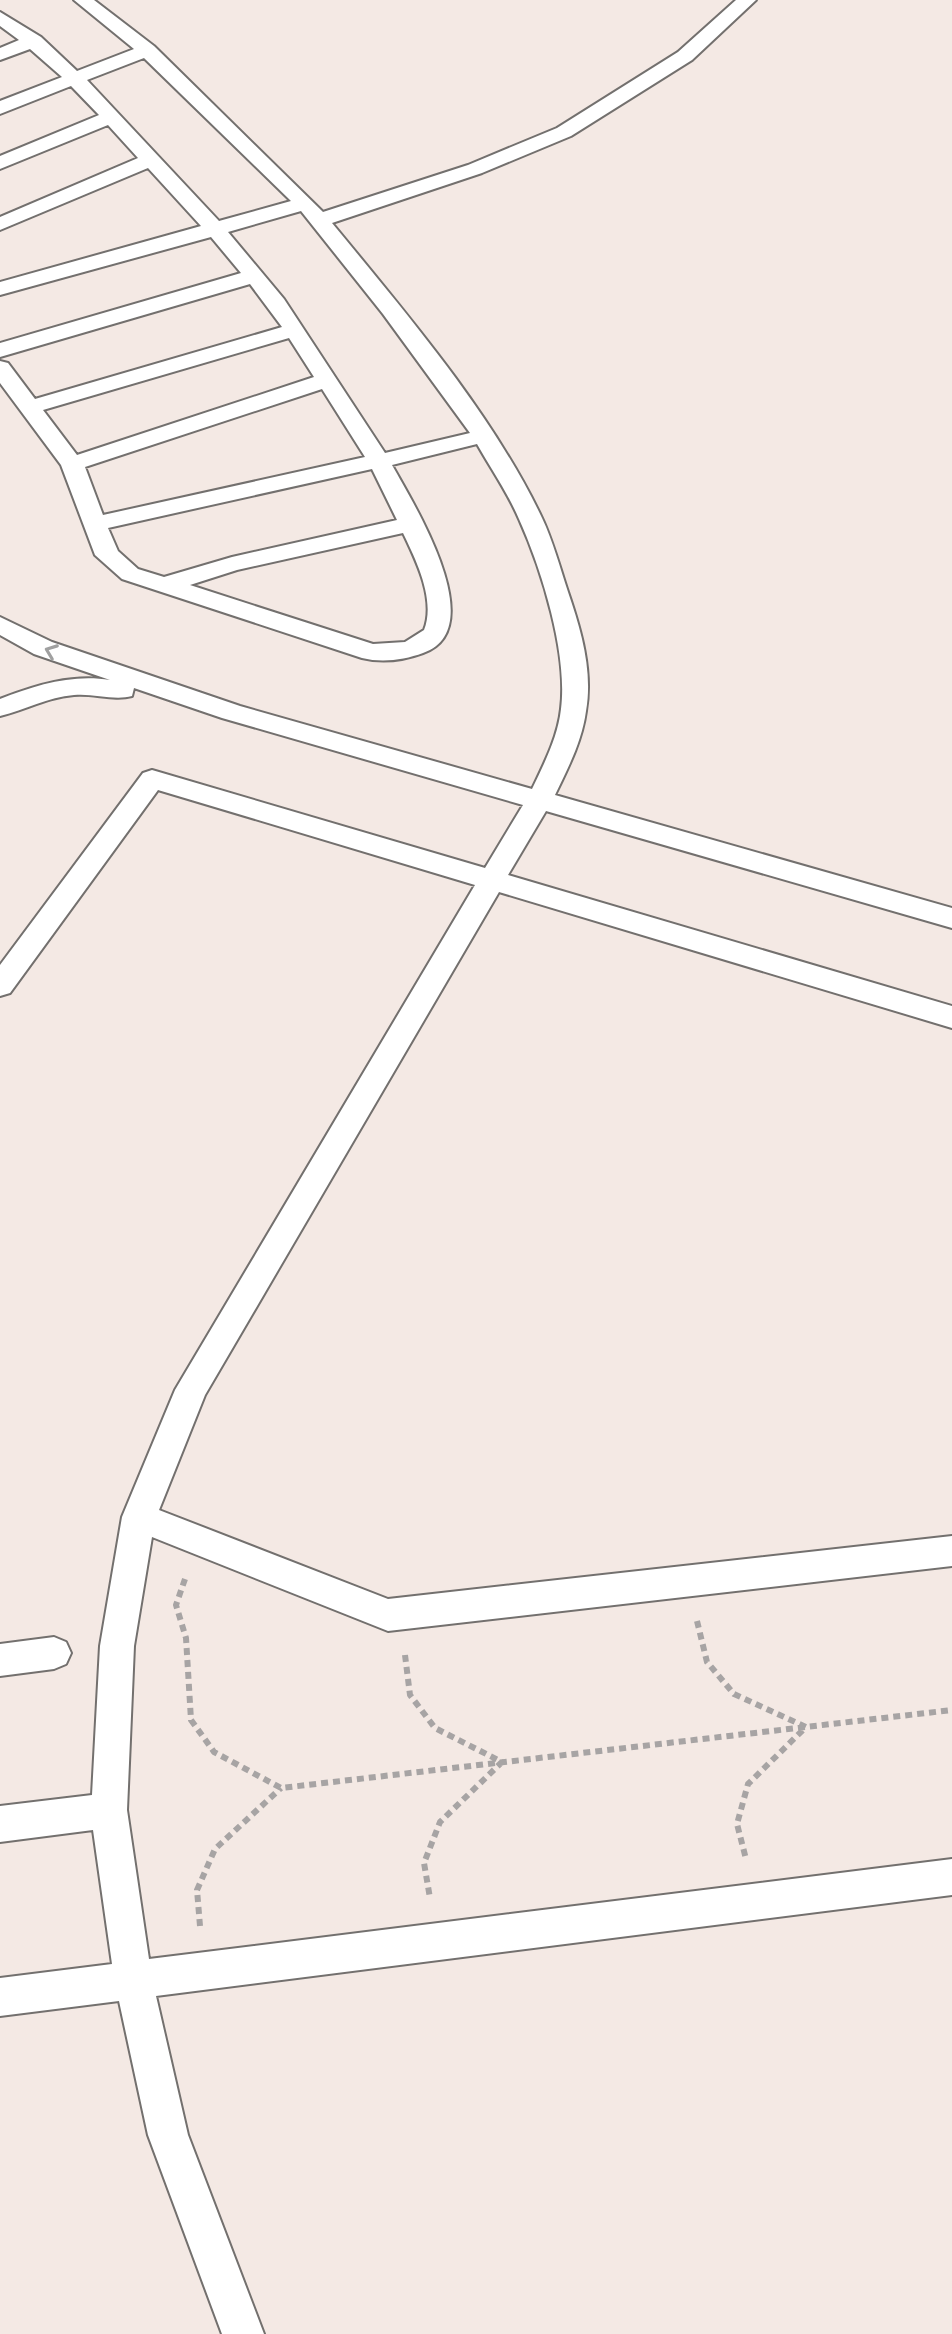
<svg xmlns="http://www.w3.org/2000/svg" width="952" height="2334" font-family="Arial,sans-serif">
	<rect width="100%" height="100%" fill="#fbf7f6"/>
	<path fill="#f4e9e4" d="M0,0h952v2334h-952z"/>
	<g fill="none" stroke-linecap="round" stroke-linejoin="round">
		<g stroke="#73706e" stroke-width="4">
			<path id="lane" d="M74,0h20l60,46 169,166 145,-47 89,-37 121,-76 58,-52h20l-64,60 -121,76 -89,37 -150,50c73,89 160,190 210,295 11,23 18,50 26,74 13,38 25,79 18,119 -4,30 -18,57 -31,84l397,113v20l-406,-117 -38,64 444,131v22l-453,-136 -294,503 -46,115 229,89 564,-63v30l-564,65 -236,-94 -18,109 -7,164 22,149 803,-100v36l-796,101 32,139 76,199h-42l-74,-199 -29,-134 -119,15v-38l112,-14 -19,-134 -93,12v-36l92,-11 8,-149 22,-129 53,-127 300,-505 -317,-95 -148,203 -10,3v-31l143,-192 9,-3 333,98 38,-63 -301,-87 -88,-30 -2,8c-18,5 -39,-3 -58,-1 -26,2 -49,15 -74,21v-17c36,-14 72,-25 110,-19l-76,-26 -34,-19v-18l52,25 188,64 292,83c12,-25 26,-52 29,-80 7,-55 -19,-139 -42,-190 -11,-26 -28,-50 -42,-75l-85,21c21,38 100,164 31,188 -19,7 -41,10 -61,5l-240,-79 -27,-24 -34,-90 -61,-82v-22l8,2 27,36 247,-72 -32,-43 -250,73v-14l241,-70 -30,-36 -211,58v-13l201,-56 -53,-58 -148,62v-13l138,-59 -30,-33 -108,44v-13l99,-41 -28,-29 -71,28v-13l62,-24 -32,-28 -30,11v-12l19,-8 -19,-14v-14l41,25 36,34 57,-22zM144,58l147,143 -72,20 -132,-141zM301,211l82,103 87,119 -85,20 -101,-154 -56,-67zM289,338l25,39 -237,78 -34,-45zM322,389l43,68 -262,58 -18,-48zM372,469l25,51 -165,37 -68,20 -26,-8 -20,-18 -10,-23zM403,533c13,27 33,67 21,97l-19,12 -32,2 -183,-59 47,-15z
				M54,1637l12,5 5,11 -5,11 -12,5 -54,7v-32z"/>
		</g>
		<path stroke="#a7a4a4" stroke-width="6" stroke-dasharray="7 5" stroke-linecap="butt" d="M185,1579l-9,26 10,33 5,82 23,32 67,36 671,-78
			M697,1621l10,41 27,32 72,33 -58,57 -11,40 9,35
			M405,1655l5,40 25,33 67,34 -62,60 -16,41 6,35
			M200,1926l-3,-36 18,-41 66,-61"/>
		<use href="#lane" fill="#fff" fill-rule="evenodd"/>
	</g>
	<defs><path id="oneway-chevron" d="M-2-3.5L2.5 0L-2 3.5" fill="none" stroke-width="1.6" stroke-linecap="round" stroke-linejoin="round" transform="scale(2)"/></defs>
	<use stroke="#a0a0a0" href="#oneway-chevron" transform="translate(51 651) rotate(-159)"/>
</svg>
